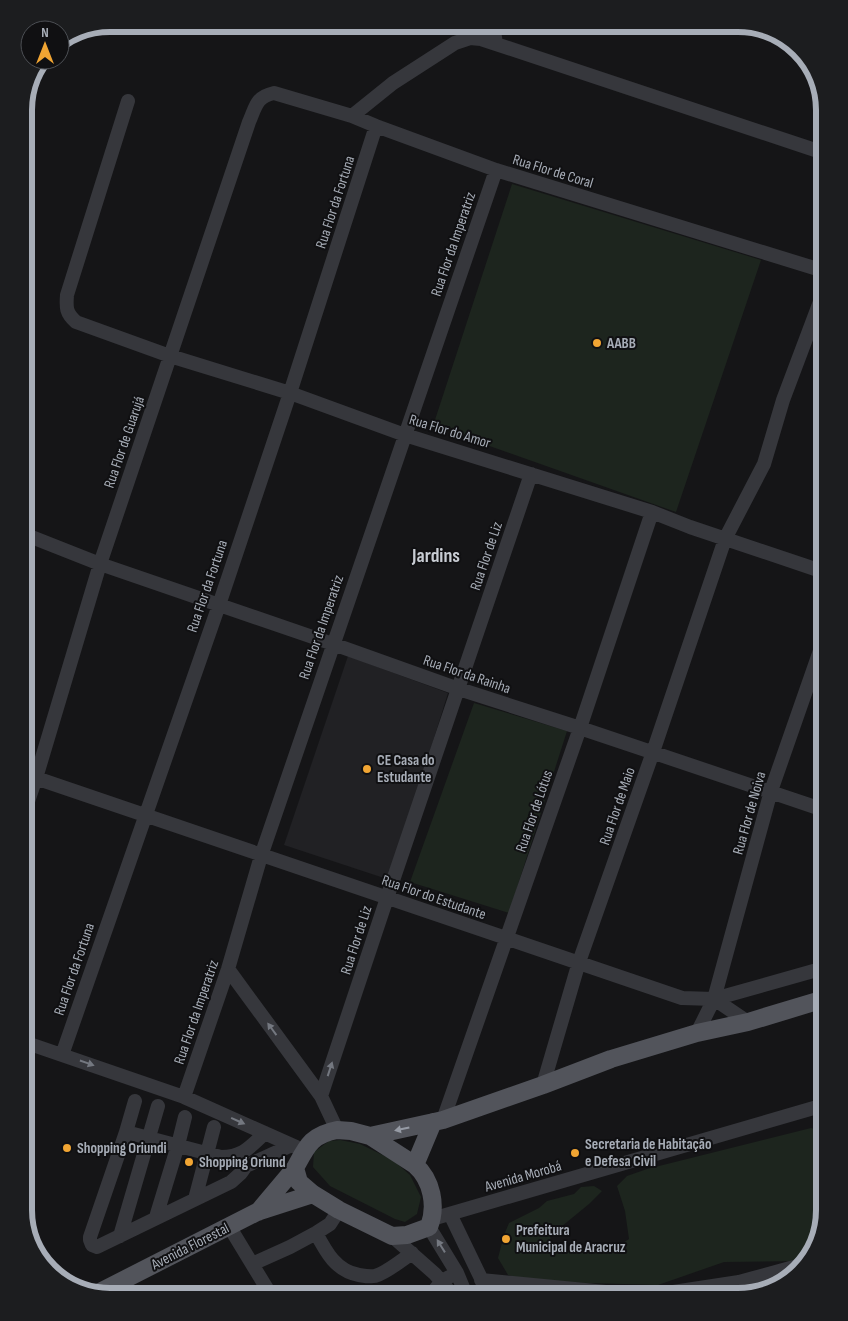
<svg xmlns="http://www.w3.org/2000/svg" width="848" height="1321" font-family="'Sofia Sans Condensed',sans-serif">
	<rect width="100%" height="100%" fill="#151517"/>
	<path fill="#212124" d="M348,656l100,37 -58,187 -106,-35z"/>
	<path fill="#1d251e" d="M512,184l249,76 -85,252 -243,-86z
		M474,703l93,28 -58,182 -99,-31z
		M811,1128l13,4v78l-12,44 -7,7 -81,1 -66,23 -107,-3 -24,-2 -19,-5 -10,-17 6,-23 5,-12 30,-15 8,-7 27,-7 7,-7 13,-1 8,5 -13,13 -39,32 2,11 17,3 29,-2 20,-2 11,-7 -4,-28 -8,-25 10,-10 20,-7z
		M340,1140l20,4 33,16 17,15 11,22 -4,17 -12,8 -10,-3 -65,-33 -17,-19 1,-15 15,-11z"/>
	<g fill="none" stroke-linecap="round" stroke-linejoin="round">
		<path stroke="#36373c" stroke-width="14" d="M493,26l3,17
			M128,101l-61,194c-1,13 -1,18 9,27l94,34 120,37 115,42 247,77 38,15 134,45
			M352,116l41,-33 62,-40 15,-5 11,1 343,114
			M24,534l76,30 233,80 126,45 121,39 244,82
			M24,774l658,224 32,1 110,-31
			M24,813l12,-35 64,-214 149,-442c7,-16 7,-25 25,-29l78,23 24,10 120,44 328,101
			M228,969l93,127
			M714,999l34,23
			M697,1033l17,-34 57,-208 53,-152
			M24,1042l160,55 112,50
			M62,1055l157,-450 71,-212 86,-267
			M543,1085l36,-123 74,-210 72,-213 39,-75 19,-64 41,-109
			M184,1097l44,-128 33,-113 235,-686
			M443,1120l137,-392 72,-216
			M337,1130l-16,-34 66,-198 144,-424
			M126,1132l9,-31
			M265,1133c-15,14 -22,24 -44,24l-95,-25 -36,105v3l2,5 5,2 134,-65 10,-9 5,-7 46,-21
			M195,1199l19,-72
			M450,1214l40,83
			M156,1217l22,-72 7,-28
			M432,1219l392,-114
			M229,1226l43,71
			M429,1227l28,46 10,24
			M316,1233c10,19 20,38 43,42 6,1 11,2 16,1 11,-3 27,-16 37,-23
			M120,1236l38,-130
			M392,1236l43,38 19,23
			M252,1264l38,-17 26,-14 14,-9 9,-14
			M481,1280l166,16 92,-14 62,-17
			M429,1297l13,-16 7,-4"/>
		<path stroke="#52545b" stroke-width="18" d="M337,1130l14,1 19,5 45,29c17,15 22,41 14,62l-22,8 -15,1 -53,-26 -26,-16 -14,-12 -4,-14c12,-22 16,-33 42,-38z
			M370,1136l73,-16 100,-35 68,-26 86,-26 51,-11 76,-23
			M415,1165l18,-43
			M258,1212l37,-44
			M96,1294l161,-82 56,-18"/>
	</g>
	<defs><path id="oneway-solid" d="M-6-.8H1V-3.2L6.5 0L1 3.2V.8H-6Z" transform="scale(1.25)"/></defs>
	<g fill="#747880">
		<use href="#oneway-solid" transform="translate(272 1029) rotate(-126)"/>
		<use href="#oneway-solid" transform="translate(87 1063) rotate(19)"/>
		<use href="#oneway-solid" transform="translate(330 1069) rotate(-72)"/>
		<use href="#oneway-solid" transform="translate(238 1121) rotate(24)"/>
		<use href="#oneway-solid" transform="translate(441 1246) rotate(-122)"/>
	</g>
	<use fill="#969ba5" href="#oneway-solid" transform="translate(402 1129) rotate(168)"/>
	<g fill="#f1a533" stroke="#101012" stroke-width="2">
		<circle cx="597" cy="343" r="5"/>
		<circle cx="367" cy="769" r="5"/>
		<circle cx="67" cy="1148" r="5"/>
		<circle cx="575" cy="1153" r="5"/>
		<circle cx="189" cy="1162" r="5"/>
		<circle cx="506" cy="1239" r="5"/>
	</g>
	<g text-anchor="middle" stroke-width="4" stroke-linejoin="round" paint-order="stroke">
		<g font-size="15" fill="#a7adb7" stroke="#101012">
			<text transform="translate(553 171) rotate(17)" y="5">Rua Flor de Coral</text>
			<text transform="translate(335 202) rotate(-72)" y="5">Rua Flor da Fortuna</text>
			<text transform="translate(453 244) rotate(-71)" y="5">Rua Flor da Imperatriz</text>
			<text transform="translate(450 431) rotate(17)" y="5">Rua Flor do Amor</text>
			<text transform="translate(124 442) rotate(-71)" y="5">Rua Flor de Guarujá</text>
			<text transform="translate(486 556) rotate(-71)" y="5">Rua Flor de Liz</text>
			<text transform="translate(207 586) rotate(-71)" y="5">Rua Flor da Fortuna</text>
			<text transform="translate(321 627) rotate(-71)" y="5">Rua Flor da Imperatriz</text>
			<text transform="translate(467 674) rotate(19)" y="5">Rua Flor da Rainha</text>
			<text transform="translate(617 806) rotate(-71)" y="5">Rua Flor de Maio</text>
			<text transform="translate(534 811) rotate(-71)" y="5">Rua Flor de Lótus</text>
			<text transform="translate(749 813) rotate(-74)" y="5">Rua Flor de Noiva</text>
			<text transform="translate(434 897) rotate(19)" y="5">Rua Flor do Estudante</text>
			<text transform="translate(356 940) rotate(-72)" y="5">Rua Flor de Liz</text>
			<text transform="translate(74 969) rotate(-71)" y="5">Rua Flor da Fortuna</text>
			<text transform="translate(196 1012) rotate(-71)" y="5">Rua Flor da Imperatriz</text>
			<text transform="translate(523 1176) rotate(-16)" y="5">Avenida Morobá</text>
			<text transform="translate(190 1246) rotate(-27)" y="5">Avenida Florestal</text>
		</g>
		<g font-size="15" font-weight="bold" fill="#a7adb7" stroke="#101012" text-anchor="start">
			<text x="607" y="348">AABB</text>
			<text x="377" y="765">CE Casa do<tspan x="377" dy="17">Estudante</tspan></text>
			<text x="585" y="1149">Secretaria de Habitação<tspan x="585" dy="17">e Defesa Civil</tspan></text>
			<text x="77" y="1153">Shopping Oriundi</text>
			<text x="199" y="1167">Shopping Oriund</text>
			<text x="516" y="1235">Prefeitura<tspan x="516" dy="17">Municipal de Aracruz</tspan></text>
		</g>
		<g font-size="20" font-weight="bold" fill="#c8ccd3" stroke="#101012">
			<text x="436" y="562">Jardins</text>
		</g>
	</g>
	<path d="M0 0H848V1321H0ZM110 32H738A78 78 0 0 1 816 110V1210A78 78 0 0 1 738 1288H110A78 78 0 0 1 32 1210V110A78 78 0 0 1 110 32Z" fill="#1c1d1f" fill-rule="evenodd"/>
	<path fill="none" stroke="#a7adb7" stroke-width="6" d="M110 32H738A78 78 0 0 1 816 110V1210A78 78 0 0 1 738 1288H110A78 78 0 0 1 32 1210V110A78 78 0 0 1 110 32Z"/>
	<g transform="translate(45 45)"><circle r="24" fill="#101012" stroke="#4c4f54"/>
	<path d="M0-4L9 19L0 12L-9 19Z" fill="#f1a533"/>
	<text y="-8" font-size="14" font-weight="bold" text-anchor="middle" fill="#a7adb7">N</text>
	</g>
</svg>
